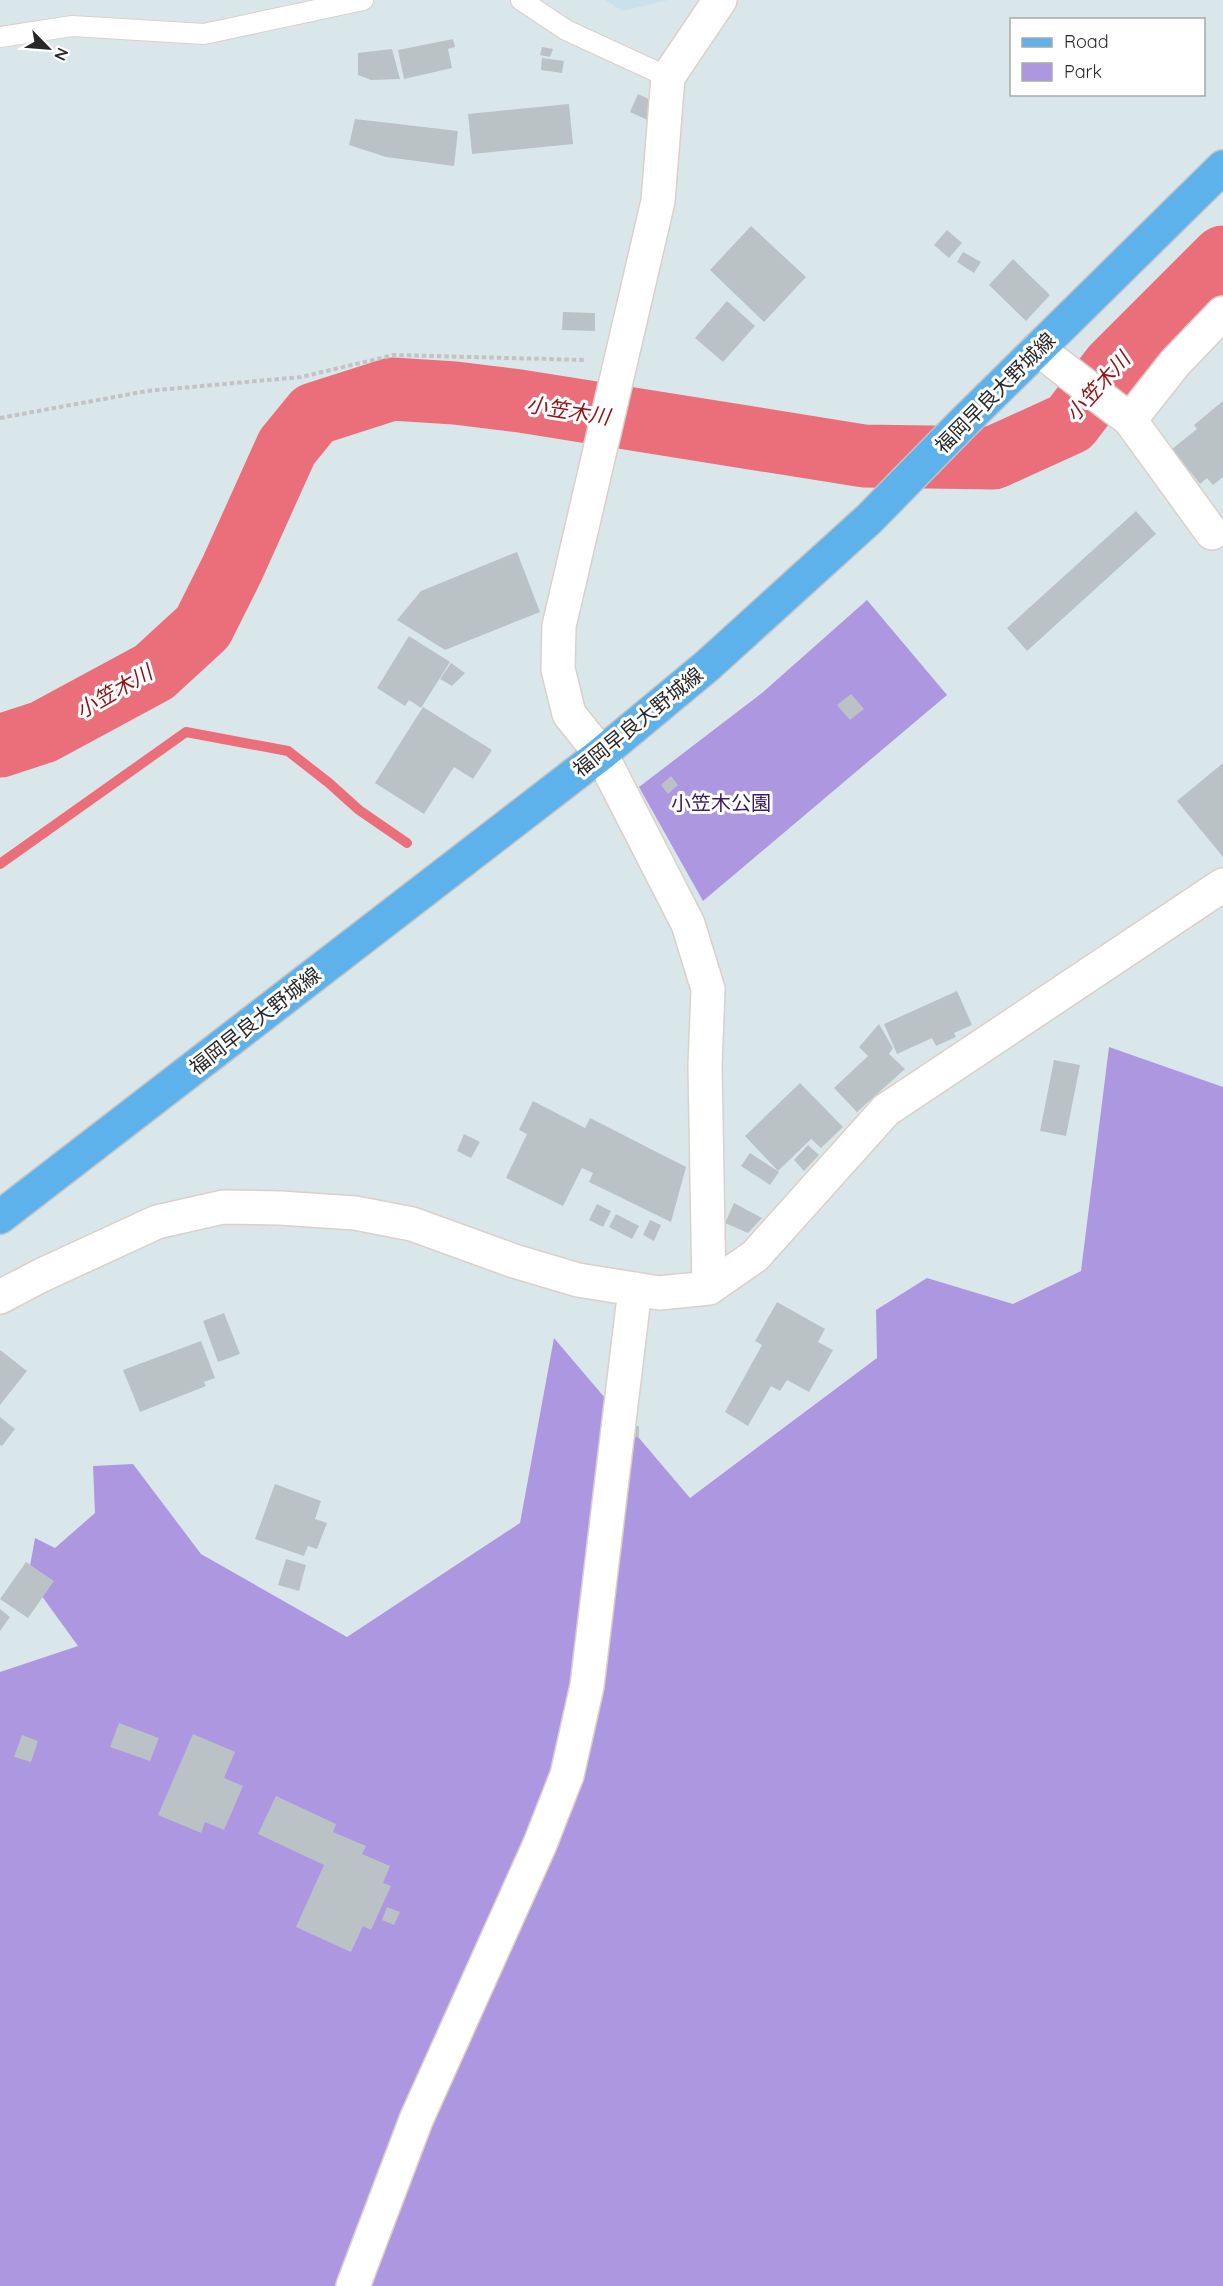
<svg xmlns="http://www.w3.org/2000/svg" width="1223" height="2286" font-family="Quicksand,'Noto Sans JP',sans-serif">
	<rect width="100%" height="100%" fill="#dae7ea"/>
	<path fill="#c9e1ec" d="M605,0h63l-46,11z"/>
	<path fill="#ad97e0" d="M867,600l80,95 -244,206 -64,-114 123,-94z
		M1109,1047l114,40v1199h-1223v-614l78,-26 -50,-69 7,-39 20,10 40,-35 -2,-47 40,-2 68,90 146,83 173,-114 34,-185 136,160 187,-140 -1,-48 51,-32 86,26 68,-33z"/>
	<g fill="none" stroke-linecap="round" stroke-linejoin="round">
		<path stroke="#eb6f7a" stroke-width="10" d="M0,864l186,-132 102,19 41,32 30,27 48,33"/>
		<path stroke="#eb6f7a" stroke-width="63" d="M0,746l43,-14 111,-60 49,-45 29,-58 55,-122 27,-33 78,-25 63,4 65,8 344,55 129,2 77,-35 43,-56 110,-110"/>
	</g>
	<path fill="#bac2c6" d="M453,39l2,8 -7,2 4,19 -48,11 -6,-29z
		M542,47l11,2 -3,8 -10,-2z
		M392,49l8,30 -29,1 -13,-5v-22z
		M542,58l22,3 -2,12 -21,-3z
		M638,94l17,8 -3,20 -22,-10z
		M569,104l4,40 -101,10 -4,-40z
		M355,119l103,12 -4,35 -68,-9 -37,-12z
		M751,226l55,51 -42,45 -54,-52z
		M947,230l15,13 -13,15 -15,-13z
		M963,252l18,10 -7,11 -17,-11z
		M1013,259l37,36 -24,26 -37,-36z
		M727,301l28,25 -32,36 -28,-24z
		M563,312l32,1v18l-33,-1z
		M1223,401v76l-10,8 -6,-7 -7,6 -28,-35 25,-20 -3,-4z
		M1136,511l20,23 -129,117 -20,-23z
		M517,552l23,60 -95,38 -48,-30 24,-29z
		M409,636l41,26 -29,46 -12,-8 -4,6 -28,-18z
		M451,663l14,10 -13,13 -12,-7z
		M851,694l13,15 -14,11 -13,-15z
		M423,707l69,43 -19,29 -19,-12 -30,47 -49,-31z
		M1223,763v94l-46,-56z
		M671,776l7,9 -10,9 -7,-9z
		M957,991l15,34 -18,8 2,4 -20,9 -4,-8 -35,16 -13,-30z
		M879,1024l14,24 -4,6 16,15 -48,43 -23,-24 34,-32 -9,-9z
		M1054,1060l26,5 -14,71 -26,-5z
		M800,1083l43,44 -22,21 -10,-9 -33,32 -33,-35z
		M533,1101l52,27 5,-10 96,49 -15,55 -82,-40 4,-9 -11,-5 -19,38 -57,-28 21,-44 -8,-4z
		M464,1134l16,8 -9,16 -14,-7z
		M808,1145l11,10 -15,16 -10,-11z
		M750,1153l29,19 -9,13 -29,-19z
		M734,1203l28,15 -14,15 -23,-10z
		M597,1204l14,7 -8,16 -14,-7z
		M616,1214l23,12 -7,13 -23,-12z
		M650,1220l11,5 -7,16 -11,-6z
		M777,1302l48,27 -7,13 15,8 -24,42 -22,-12 -7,11 -9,-5 -23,40 -23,-14 37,-67 -7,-4z
		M224,1313l16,41 -22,8 -15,-41z
		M201,1341l14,37 -11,4 2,4 -66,26 -17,-42z
		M0,1350l27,21 -27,34z
		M0,1417l15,12 -13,17 -2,-1z
		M628,1426h11v11l-10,1z
		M275,1484l46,17 -6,18 12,4 -10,26 -9,-3 -4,10 -49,-17z
		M286,1559l20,6 -7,26 -21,-6z
		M26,1562l28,19 -26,37 -28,-19z
		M0,1609l10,8 -10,14z
		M119,1723l40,15 -9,23 -40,-14z
		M193,1734l42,18 -11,26 19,8 -19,44 -19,-8 -4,11 -43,-18z
		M22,1735l16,6 -7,21 -17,-5z
		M276,1796l60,28 -3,8 33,14 -4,8 28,12 -7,17 8,3 -20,44 -8,-4 -12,26 -55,-25 28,-62 -66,-31z
		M387,1907l13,5 -6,13 -12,-5z"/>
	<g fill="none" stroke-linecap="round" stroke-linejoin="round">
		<g stroke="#dad0c8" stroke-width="22">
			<path id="lane" d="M521,0l45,30 102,47
				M0,37l72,-11 132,8 159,-34"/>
		</g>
		<g stroke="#dad0c8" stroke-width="36">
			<path id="street" d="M668,77l-10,124 -99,425 -1,43 11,45 32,40 87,170 20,65 -3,77 4,222
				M1038,349l92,71 45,-57 48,-50
				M1130,420l82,113
				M0,1297l42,-22 115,-53 66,-15 57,1 75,5 57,11 102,37 64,19 81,13 50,-5 46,-32 131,-146 337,-225
				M353,2286l63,-166 124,-276 27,-69 20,-89 48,-397"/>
		</g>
		<g stroke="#dad0c8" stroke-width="36">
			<path id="secondary" d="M668,77l52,-77"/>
		</g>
		<g stroke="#c3c3c3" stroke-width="36">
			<path id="primary" d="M0,1217l601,-463 106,-88 162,-147 94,-96 260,-256"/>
		</g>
		<path stroke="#c3c3c3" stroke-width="4" stroke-dasharray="4.5 3" stroke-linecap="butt" d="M0,418l147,-27 154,-14 93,-22 191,5"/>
		<use href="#lane" stroke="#fff" stroke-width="20"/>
		<use href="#street" stroke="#fff" stroke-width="33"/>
		<use href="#secondary" stroke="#fff" stroke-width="33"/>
		<use href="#primary" stroke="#5db2ec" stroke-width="33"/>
	</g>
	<g text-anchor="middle" stroke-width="6" stroke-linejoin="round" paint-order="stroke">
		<g font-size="20" fill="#282828" stroke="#fff">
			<text transform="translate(995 393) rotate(-45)" y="7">福岡早良大野城線</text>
			<text transform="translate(638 722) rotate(-39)" y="7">福岡早良大野城線</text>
			<text transform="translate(255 1021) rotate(-38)" y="7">福岡早良大野城線</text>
		</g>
		<g font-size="20" fill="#3a1b62" stroke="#fff">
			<text x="721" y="810">小笠木公園</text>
		</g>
		<g font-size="21" font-style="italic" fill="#941012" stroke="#fff">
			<text transform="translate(1098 387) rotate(-48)" y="7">小笠木川</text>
			<text transform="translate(568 411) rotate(9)" y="7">小笠木川</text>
			<text transform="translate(114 692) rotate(-30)" y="7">小笠木川</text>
		</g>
	</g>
	<rect x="1010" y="18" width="195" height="78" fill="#ffffff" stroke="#a9a9a9" stroke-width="1.5"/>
	<rect x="1022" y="38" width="30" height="9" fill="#5db2ec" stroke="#a9a9a9" stroke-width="1.5"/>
	<text x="1064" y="48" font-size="18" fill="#282828">Road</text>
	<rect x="1022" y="63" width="30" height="18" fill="#ad97e0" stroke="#a9a9a9" stroke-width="1.5"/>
	<text x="1064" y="78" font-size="18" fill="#282828">Park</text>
	<g transform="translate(48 48) rotate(115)" stroke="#ffffff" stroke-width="4.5" paint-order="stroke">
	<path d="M0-4.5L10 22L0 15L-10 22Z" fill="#282828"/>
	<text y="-9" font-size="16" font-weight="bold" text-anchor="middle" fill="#282828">N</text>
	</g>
</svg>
